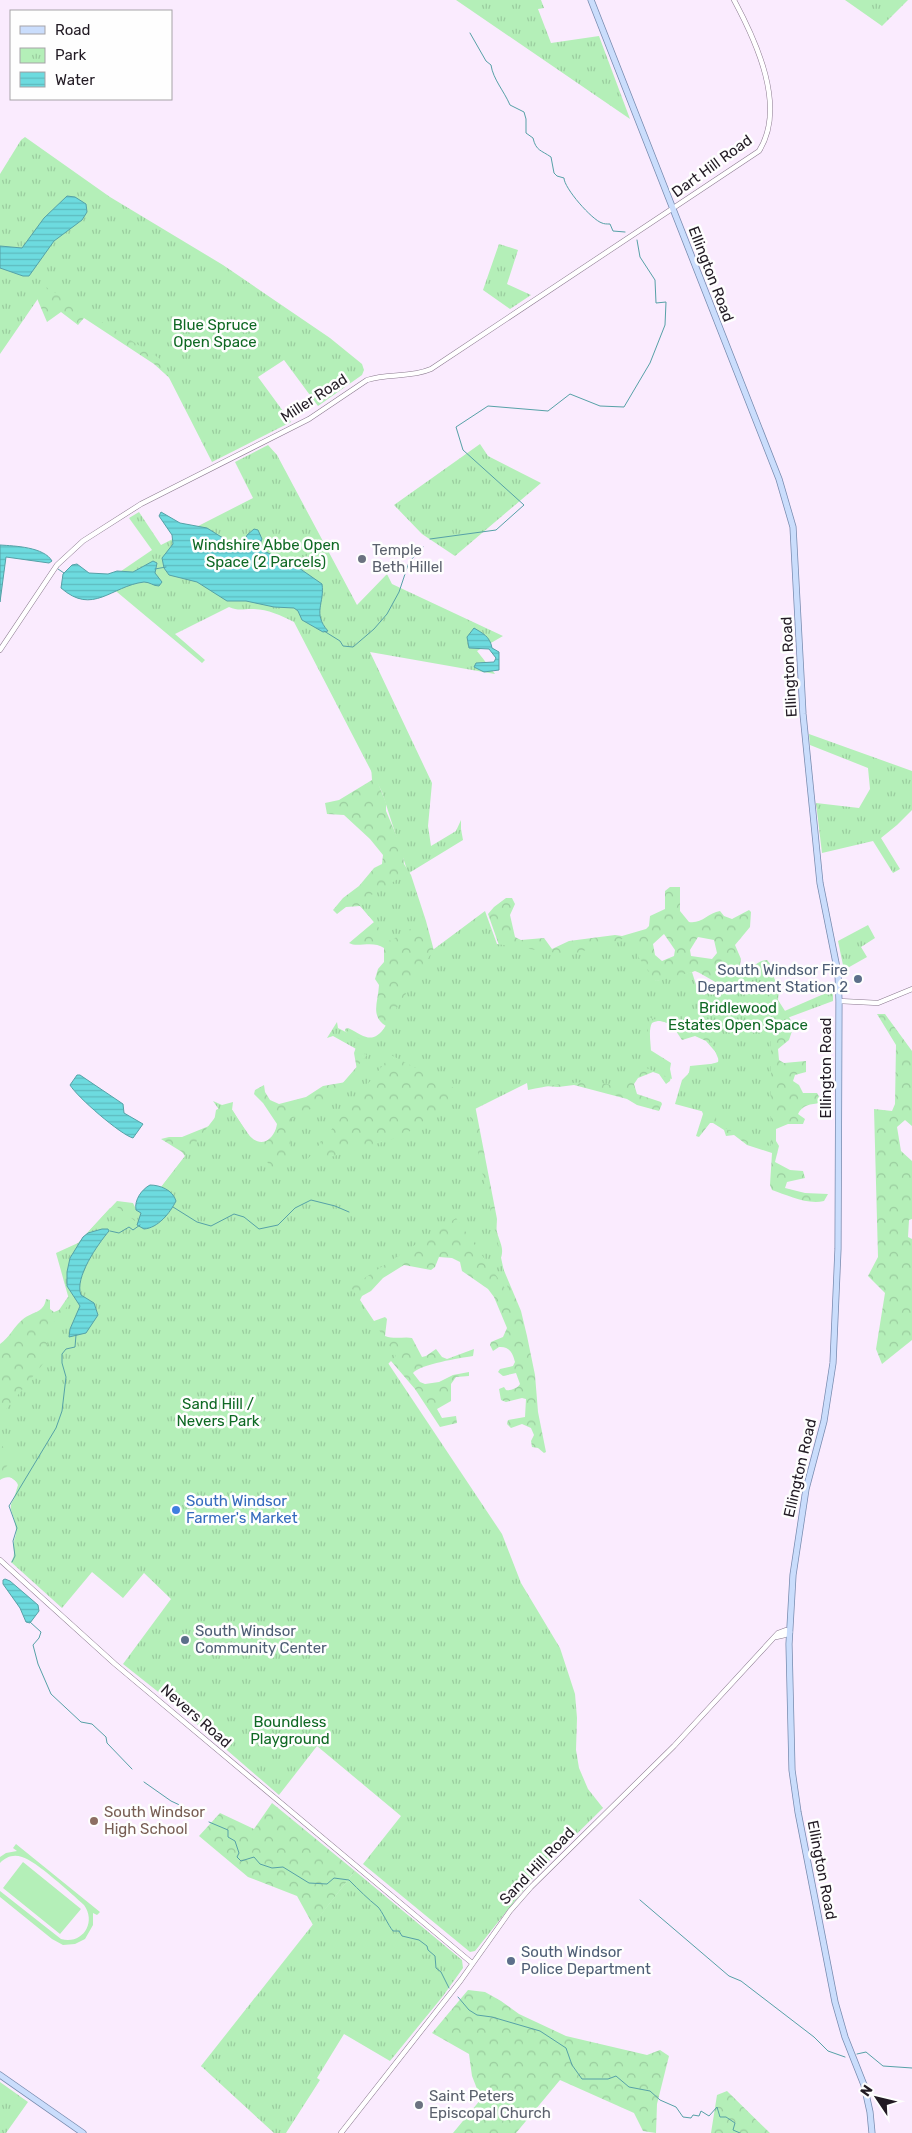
<svg xmlns="http://www.w3.org/2000/svg" width="912" height="2133" font-family="Rubik,sans-serif">
	<defs>
		<pattern id="forest-crowns" width="20" height="18" patternUnits="userSpaceOnUse" patternTransform="scale(1.25)"><rect width="20" height="18" fill="#b4efb8"/><path d="M2 6a3 3 0 1 1 6 0M12 15a3 3 0 1 1 6 0" fill="none" stroke="#9acc9e"/></pattern>
		<pattern id="park-tufts" width="24" height="20" patternUnits="userSpaceOnUse" patternTransform="scale(1.25)"><rect width="24" height="20" fill="#b4efb8"/><path d="M3 7l-1-3M5 7V3M7 7l1-3M15 17l-1-3M17 17v-4M19 17l1-3" fill="none" stroke="#9acc9e"/></pattern>
		<pattern id="water-rules" width="6" height="5" patternUnits="userSpaceOnUse" patternTransform="scale(1.25)"><rect width="6" height="5" fill="#6ddbdf"/><path d="M0 2.5h6" fill="none" stroke="#5ebbbf"/></pattern>
	</defs>
	<rect width="100%" height="100%" fill="#faebfe"/>
	<path fill="#b4efb8" d="M16,1844l84,68 -3,3 -4,-2v12l-8,14 -10,5 -12,1 -11,-6 -52,-42v-6l61,48c21,6 36,-16 23,-34 -11,-10 -49,-45 -62,-48 -9,-3 -16,0 -22,6v-6l6,-4 11,-2 -4,-3z
		M23,1862l58,47 -21,25 -57,-46z"/>
	<path fill="url(#forest-crowns)" fill-rule="evenodd" d="M43,273l136,98 -4,12 -21,-19 -70,-46 -6,7 -17,-13 -14,10 -11,-26z
		M371,765l15,38v8l17,40 1,13 7,11 15,46 48,179 23,119c0,4 -1,9 0,13 3,12 8,16 3,29l21,50 6,25 8,39 3,37 8,40 -2,1 -6,-5 -6,-1 -1,-6 3,-6 -3,-7 -9,-4 -11,4 -4,-4 1,-4 17,-3 1,-18 -4,-1 -16,4 -5,-2 -2,-11 5,-2 2,3c4,1 12,-2 14,-6l-4,-11 -13,3 -5,-4 2,-3 13,-3 2,-4c-2,-8 -5,-16 -16,-15l-6,4 -3,-6 1,-3 12,-5 4,-9 -13,-31 -6,-8 -26,-18 -2,-9 -8,-4 -13,-1 -4,10 -4,3 -27,-5 -21,13 -12,13 -9,5 -2,4 14,21 11,-4 2,2 -2,17c11,4 19,0 27,2l10,19 4,-1 10,-7 6,8 5,2 27,-10 -1,7c-13,2 -52,8 -60,17l7,9 5,2 14,-2 14,-7 16,-3v4l-13,1 -5,7v17l-14,8 5,9 14,-2 1,7 -17,4 -25,-38 -24,-28 -4,4 -373,133 4,-13c-3,-8 -11,-10 -18,-5v-136c9,-6 13,-16 21,-23 10,-10 23,-7 25,-22l4,1v9l4,3 5,-2 11,-16 19,-63 28,-30 16,2 3,6 5,4 44,-57 -3,-4 -21,-13 8,-2h13l27,-11 5,-4 2,-12 11,-6c12,10 21,44 39,37 6,-3 10,-10 11,-17l-14,-21 -9,-9 1,-4 9,-5 1,7 5,8 9,4 27,-7 17,-11 23,-4 11,-12 -3,-17 3,-9 -12,-13v-2l3,-1c18,9 24,17 38,-2 -16,-10 -8,-23 -7,-41l-4,-6 3,-10 6,-7v-14c-11,-8 -27,0 -35,-5l25,-21 -14,-16 -14,1 -9,7 -4,-4 10,-12 16,-12 15,-18 8,-4 1,-9 -13,-16 -26,-24 -17,-1 -2,-11 14,-3 33,-20z
		M670,887h10v24l9,11c13,2 19,-9 31,-11l4,5 8,3 17,-9 2,2 -1,15 -15,18 6,14 -2,12c11,3 17,-11 28,-11l4,5v6l8,18 -1,11 16,25 -5,15 -11,9 1,11 5,3 22,-2v11l-11,3 -2,6 6,4 4,8h14l4,7 -1,3c-9,1 -18,2 -22,11l7,5 -2,5h-15l-12,5v12l3,5 -4,16 15,8 13,1 2,7 -18,4 -2,6 20,5 23,1 -4,7c-17,4 -37,-6 -52,-11l-2,-5 2,-32 -25,-8 -13,-10 -8,1 -2,-6 -11,-7h-3l-11,14 -3,-1 7,-22 -15,-40 2,-3 28,-9 1,-6 -13,-15 -11,-5 -13,4c-7,-11 -16,-24 -30,-17 -4,7 -1,21 -1,29l20,25 -1,4 -4,3 -7,-10 -6,-2 -15,6 -4,6 3,10 24,8 1,2 -3,7 -22,-6 -10,-6 -53,-14 -16,2 -13,-1 90,-63 63,-20 29,-18c-11,0 -21,-10 -32,-14l-25,9 -14,1 -77,-24 -79,-9 -12,-34 6,-7 12,-9h6l3,6 -5,11 5,22 6,3 23,-2 8,11 17,-8 46,-6 7,1 24,-7 3,-3 1,-10 15,-7v-18zM664,934l11,16 -1,6 -12,5 -7,-6 -2,-11zM698,937l16,3 3,13 -5,6 -21,-3 -1,-6z
		M877,1014h8l27,37v75l-7,-6 -8,7 4,24 11,10v58l-3,1 -1,17 4,2v101l-30,24 -6,-15 9,-56 -17,-17 10,-19 -4,-148 18,2 3,-7 1,-59z
		M272,1803l83,68 -42,54 -16,-29 -49,-19 -49,-41 21,-23 34,16z
		M468,1990l17,2 16,9 18,13 47,22 81,19 13,-5 9,6 -12,48 -1,29 -13,-2 -9,-18 -74,-33 -44,53h-63l28,-34 -9,-23 -3,-22 -37,-21z
		M727,2091l43,42h-59l6,-38z"/>
	<path fill="url(#park-tufts)" fill-rule="evenodd" d="M456,0h85l3,8 -6,1 13,34 48,-7 31,83z
		M845,0h63l-26,26z
		M25,137l85,60 113,68 107,73 32,26 2,6 -2,5 -44,31 -34,-46 -26,17 33,45 -79,40 -53,-104 -113,-71 -46,67v-180l21,-34z
		M499,244l19,6 -11,34 24,11 -21,14 -27,-19z
		M480,444l8,12 53,27 -86,73 -33,-22 -28,-29z
		M268,445l9,10 80,150 30,-31 5,10 111,52 -26,15 18,23 -125,-22 62,131 -4,43 3,20 25,-15 5,-11v9l2,11 -54,33 15,48 -34,20 -32,-38 50,-30 -26,-81 -88,-170c-14,-7 -27,-13 -42,-13 -9,0 -14,2 -23,-2l-54,27 30,26 -3,3 -97,-81 47,-32 -23,-32 10,-6 22,33 92,-47 -18,-36z
		M809,734l103,37v39l-15,15 -16,13 19,31 -7,4 -20,-32 -51,12 -6,-50 43,5 11,-19 -2,-21 -58,-23z
		M485,911l12,33 73,11 62,-19 7,22 17,23 36,-9 5,16 7,7 51,-25 25,43 53,-23v11l-62,23v122l-22,-4 -24,-14 -13,-14 -37,-10 7,-24 7,-7 1,-7 30,-3 -12,-29 -58,-16 -6,28 27,17 -1,6 2,10 -35,-15 -12,25c-32,-12 -64,-6 -97,1l-1,-7 -58,29 40,182 -53,-76 -105,69 45,69 -8,7 114,171 19,49 39,65 15,46 2,24 -1,32 3,18 9,21 15,19 -65,64 -63,79 -5,1 -107,-88 38,-48 -84,-70 -38,49 -103,-89 -53,-42 48,-65 -27,-26 -21,25 -31,-26 -30,36 -51,-46c5,-8 2,-12 3,-20 0,-4 3,-7 2,-12 -2,-25 -14,-18 7,-43l-20,-16 11,-14 -14,-13v-27l51,-63 -7,-19 26,-32 -14,-50 22,-10 32,-35 7,-1 18,14 85,-110 -7,-10 9,4 11,-3 -1,8 40,59 18,-7 1,-43 37,-19 39,-45 -34,-19 -6,2 10,-16 1,6 35,18 61,-97zM391,1055l72,38 -60,43 -100,29z
		M868,925l7,13 -14,9 6,10 -23,13 -6,-29z
		M355,1871l107,89 1,8 -20,28 -53,65 -46,-27 -27,44 3,2 -34,53h-12l-73,-67z
		M0,2082l28,20 -22,31h-6z"/>
	<path fill="url(#water-rules)" stroke="#56a1a7" d="M67,196l8,1 11,7 1,8 -5,8 -28,21 -25,35h-6l-23,-8v-22l22,2 22,-30z
		M161,512l19,11 27,5 32,20h4l4,-13 7,-6 4,1 4,9 -4,9 41,20 23,16c3,19 -10,29 6,47l-5,1 -21,-12 -4,-9 -4,-3 -20,-1 -28,-6h-19l-30,-19 -28,-7 -5,-7 -2,-10 11,-14 -1,-9 -13,-19z
		M0,545c15,1 44,2 52,16l-3,2 -43,-6 -6,45z
		M153,561l4,2 -2,10 7,9 -3,4c-6,0 -9,-4 -15,-4 -33,4 -51,34 -83,6l2,-14 9,-9 5,-1 12,9 19,1 9,-3 16,1z
		M474,628c8,5 16,8 18,20l7,4v18l-15,2 -10,-5 2,-4 18,-1 2,-4 -7,-9 -20,-1 -2,-11z
		M77,1075h3l43,29 1,9 19,11 -10,14c-12,-3 -56,-41 -63,-53z
		M150,1185c10,0 23,5 26,16 -6,12 -18,27 -32,28l-7,-4 4,-12 -5,-3c-2,-10 6,-21 14,-25z
		M102,1229h6l1,2c-11,13 -35,47 -28,64l13,8 4,12 -12,18 -17,4 1,-8 10,-23 -13,-20v-14l3,-14 13,-21 5,-4z
		M5,1579l5,2 28,24 1,6 -9,12 -4,-1 -6,-14 -17,-24v-4z"/>
	<g fill="none" stroke-linecap="round" stroke-linejoin="round">
		<path stroke="#56a1a7" stroke-width="1" d="M470,33l16,28 5,4c2,14 13,26 19,40l14,7 2,7v14l7,5c3,13 8,12 18,19l3,16 3,3 7,2c0,10 28,42 38,45 2,1 5,1 8,1l3,7 12,1
			M430,539l66,-9 28,-25 -61,-55 -7,-23 32,-21 60,5 22,-17 30,12 24,1 26,-44 15,-38 1,-23 -10,1 -1,-23 -15,-23 -3,-17
			M58,569l6,4
			M155,569l11,-2
			M324,631l16,10 3,5 10,1 21,-18 13,-15 12,-22 10,-30 14,-15
			M173,1207l24,15 14,4 23,-12 10,3 15,12 19,-4 17,-17 16,-8 24,6 14,6
			M110,1231l9,2 10,-6 4,3 7,-5
			M12,1562l3,-6 -2,-15 4,-13 -8,-22 47,-78 6,-17 4,-34 -4,-14v-9l4,-5 9,-2 1,-12
			M30,1622l11,10 -2,6 -6,7 5,19 13,30 30,28 11,2 14,13 1,6 25,26
			M144,1782l27,19 28,13
			M209,1822l19,8v7l7,4 4,12 -2,4 4,4 13,-4 6,7 12,4 11,-1 26,16 18,1 7,-6 15,2c10,10 19,19 29,27 4,4 10,18 15,24h6l3,5 17,4 8,6 1,4 7,6 1,12 5,4 8,16
			M640,1900l89,76 12,5 73,56 14,14 17,6
			M458,1997l11,13 8,5 15,2 48,14 26,17 6,17 10,14h26l8,-3 13,11 21,4 10,9 16,7 7,10 8,1 2,-3 6,1 2,-5 8,5 8,-9 3,10h6l9,6 -2,7 7,3
			M857,2054l9,-2 17,14 29,2"/>
		<g stroke="#8a798e" stroke-width="5.5">
			<path id="minor" d="M0,650l57,-85 26,-24 58,-37 168,-85 58,-39c21,-7 43,-2 64,-11l328,-218c28,-44 -3,-110 -25,-151
				M839,1001l39,2 34,-14
				M0,1560l115,104 357,299
				M776,1637l9,-2 5,-3
				M341,2133l120,-153 49,-69 21,-24 143,-141 104,-113 8,-3 4,2"/>
		</g>
		<g stroke="#788baf" stroke-width="7">
			<path id="major" d="M591,0l188,479 14,48 10,187 17,169 18,90 1,28 -1,248 -5,114 -9,58 -18,68 -13,86 -4,69 3,126 6,42 37,190 10,35 19,48 6,27 2,21
				M0,2075l83,58"/>
		</g>
		<use href="#minor" stroke="#fff" stroke-width="4.5"/>
		<use href="#major" stroke="#caddfc" stroke-width="5.5"/>
	</g>
	<g fill="#6b7280" stroke="#fefefe" stroke-width="2">
		<circle cx="362" cy="559" r="5"/>
		<circle cx="419" cy="2105" r="5"/>
	</g>
	<g fill="#5c6f8a" stroke="#fefefe" stroke-width="2">
		<circle cx="858" cy="979" r="5"/>
		<circle cx="185" cy="1640" r="5"/>
		<circle cx="511" cy="1961" r="5"/>
	</g>
	<circle fill="#3f7fe0" stroke="#fefefe" stroke-width="2" cx="176" cy="1510" r="5"/>
	<circle fill="#8d6e63" stroke="#fefefe" stroke-width="2" cx="94" cy="1821" r="5"/>
	<g text-anchor="middle" stroke-width="5" stroke-linejoin="round" paint-order="stroke">
		<g font-size="15" fill="#221b24" stroke="#fefefe">
			<text transform="translate(712 166) rotate(-36)" y="5">Dart Hill Road</text>
			<text transform="translate(711 274) rotate(69)" y="5">Ellington Road</text>
			<text transform="translate(314 398) rotate(-33)" y="5">Miller Road</text>
			<text transform="translate(789 667) rotate(-93)" y="5">Ellington Road</text>
			<text transform="translate(826 1068) rotate(-90)" y="5">Ellington Road</text>
			<text transform="translate(800 1468) rotate(-77)" y="5">Ellington Road</text>
			<text transform="translate(196 1716) rotate(41)" y="5">Nevers Road</text>
			<text transform="translate(537 1866) rotate(-46)" y="5">Sand Hill Road</text>
			<text transform="translate(822 1870) rotate(79)" y="5">Ellington Road</text>
		</g>
		<g font-size="15" fill="#0f6924" stroke="#fefefe">
			<text x="215" y="330">Blue Spruce<tspan x="215" dy="17">Open Space</tspan></text>
			<text x="266" y="550">Windshire Abbe Open<tspan x="266" dy="17">Space (2 Parcels)</tspan></text>
			<text x="738" y="1013">Bridlewood<tspan x="738" dy="17">Estates Open Space</tspan></text>
			<text x="218" y="1409">Sand Hill /<tspan x="218" dy="17">Nevers Park</tspan></text>
			<text x="290" y="1727">Boundless<tspan x="290" dy="17">Playground</tspan></text>
		</g>
		<g font-size="15" fill="#5b616d" stroke="#fefefe" text-anchor="start">
			<text x="372" y="555">Temple<tspan x="372" dy="17">Beth Hillel</tspan></text>
			<text x="429" y="2101">Saint Peters<tspan x="429" dy="17">Episcopal Church</tspan></text>
		</g>
		<g font-size="15" fill="#4e5e75" stroke="#fefefe" text-anchor="start">
			<text x="848" y="975" text-anchor="end">South Windsor Fire<tspan x="848" dy="17">Department Station 2</tspan></text>
			<text x="195" y="1636">South Windsor<tspan x="195" dy="17">Community Center</tspan></text>
			<text x="521" y="1957">South Windsor<tspan x="521" dy="17">Police Department</tspan></text>
		</g>
		<g font-size="15" fill="#366cbe" stroke="#fefefe" text-anchor="start">
			<text x="186" y="1506">South Windsor<tspan x="186" dy="17">Farmer's Market</tspan></text>
		</g>
		<g font-size="15" fill="#785e54" stroke="#fefefe" text-anchor="start">
			<text x="104" y="1817">South Windsor<tspan x="104" dy="17">High School</tspan></text>
		</g>
	</g>
	<rect x="10" y="10" width="162" height="90" fill="#fefefe" stroke="#a6a3a7"/>
	<rect x="20" y="26" width="25" height="8" fill="#caddfc" stroke="#a6a3a7"/>
	<text x="55" y="35" font-size="15" fill="#221b24">Road</text>
	<rect x="20" y="48" width="25" height="15" fill="url(#park-tufts)" stroke="#a6a3a7"/>
	<text x="55" y="60" font-size="15" fill="#221b24">Park</text>
	<rect x="20" y="72" width="25" height="15" fill="url(#water-rules)" stroke="#a6a3a7"/>
	<text x="55" y="85" font-size="15" fill="#221b24">Water</text>
	<g transform="translate(877 2098) rotate(305)" stroke="#fefefe" stroke-width="4" paint-order="stroke">
	<path d="M0-4L9 19L0 12L-9 19Z" fill="#221b24"/>
	<text y="-8" font-size="14" font-weight="bold" text-anchor="middle" fill="#221b24">N</text>
	</g>
</svg>
